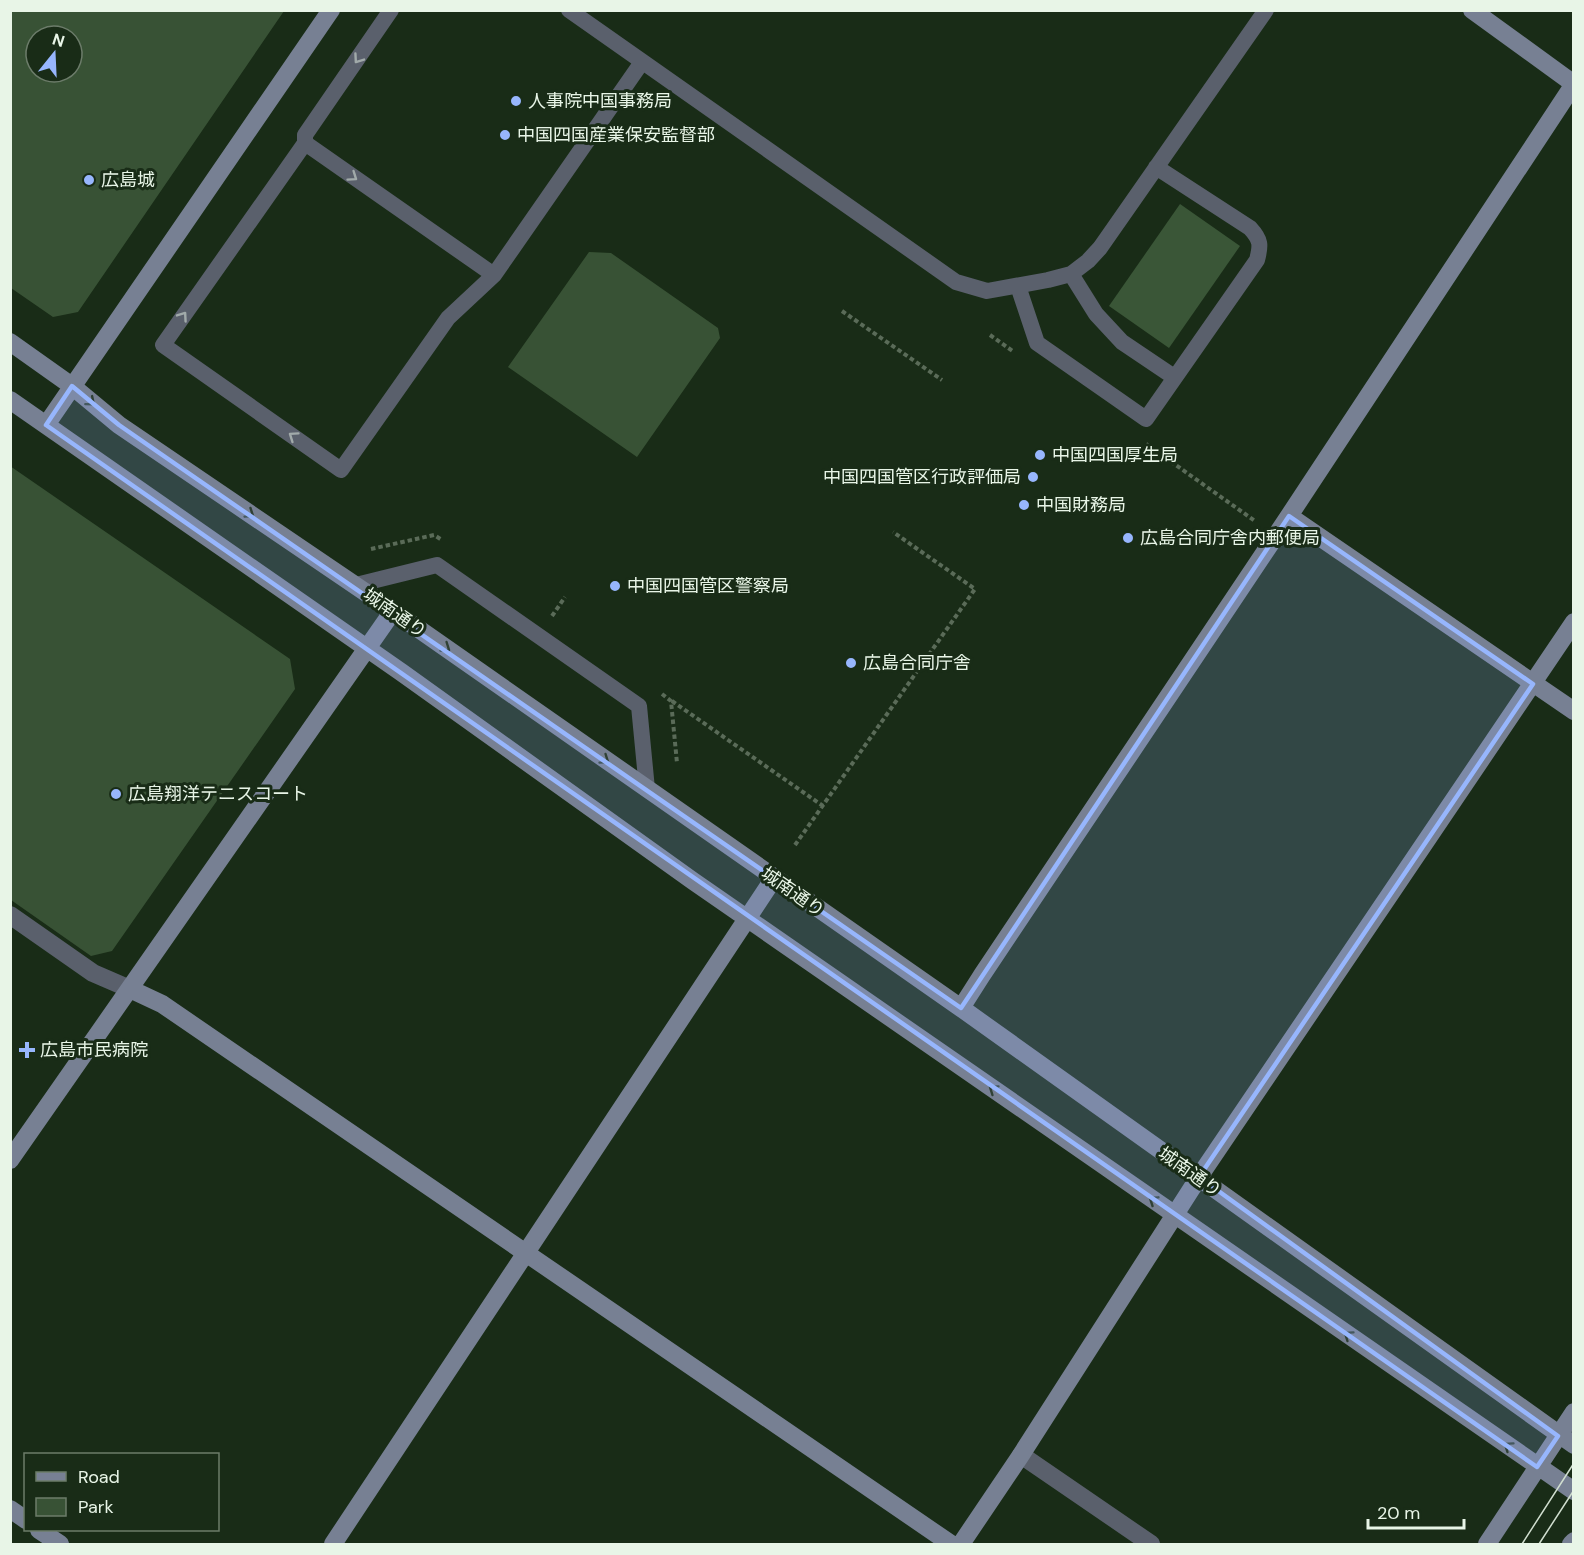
<svg xmlns="http://www.w3.org/2000/svg" width="1584" height="1555" font-family="'DM Sans','Noto Sans JP',sans-serif">
	<rect width="100%" height="100%" fill="#192c17"/>
	<path fill="#385235" fill-rule="evenodd" d="M11,10l273,1 -206,301 -25,5 -42,-29zM36,36h36v36h-36z
		M589,252l22,1 107,75 2,10 -83,119 -129,-90z
		M10,466l280,193 5,30 -183,262 -21,5 -80,-56z"/>
	<path fill="#3a5637" d="M1180,204l60,42 -71,102 -60,-42z"/>
	<g fill="none" stroke-linecap="round" stroke-linejoin="round">
		<path stroke="#5a6b58" stroke-width="4" stroke-dasharray="4.5 3" stroke-linecap="butt" d="M842,311l100,69
			M990,335l24,17
			M1146,444l109,77
			M371,549l63,-14 8,5
			M552,616l13,-19
			M662,694l9,7 6,62
			M672,701l151,105
			M795,845l180,-256 -82,-57"/>
		<path stroke="#5a606c" stroke-width="16" d="M391,10l-86,125v8l-142,202 178,125 107,-152 46,-43 148,-213
			M569,10l387,272 31,9 61,-11 23,-6 17,-13 12,-13 166,-238
			M305,143l189,132
			M1071,274l25,40 26,28 52,35
			M1018,286l19,57 109,76 111,-159c4,-15 4,-20 -7,-32l-94,-61
			M356,585l81,-20 202,141 8,83"/>
		<path stroke="#5a606c" stroke-width="18" d="M10,915l83,58 37,16
			M1021,1455l130,89"/>
		<path stroke="#778093" stroke-width="18" d="M1472,10l102,74
			M10,342l62,44 47,39 274,186 568,397 613,437
			M10,400l391,272 292,209 881,610
			M46,425l285,-415
			M1289,516l285,195
			M130,989l32,15 789,540
			M961,1008l21,-33 307,-459 285,-432
			M10,1160l383,-549
			M10,1509l16,11
			M39,1530l21,14
			M333,1544l441,-666
			M961,1544l60,-89 178,-278 375,-555
			M1487,1544l87,-132
			M1571,1544l3,-3"/>
		<path stroke="#d0decf" stroke-width="1.5" d="M1522,1544l52,-81
			M1539,1544l35,-54"/>
	</g>
	<defs><path id="oneway-chevron" d="M-2-3.5L2.5 0L-2 3.5" fill="none" stroke-width="1.6" stroke-linecap="round" stroke-linejoin="round" transform="scale(1.5)"/></defs>
	<g stroke="#a1aaaa">
		<use href="#oneway-chevron" transform="translate(358 59) rotate(125)"/>
		<use href="#oneway-chevron" transform="translate(353 177) rotate(35)"/>
		<use href="#oneway-chevron" transform="translate(183 316) rotate(-55)"/>
		<use href="#oneway-chevron" transform="translate(293 436) rotate(-145)"/>
	</g>
	<g stroke="#304136">
		<use href="#oneway-chevron" transform="translate(91 402) rotate(40)"/>
		<use href="#oneway-chevron" transform="translate(250 514) rotate(34)"/>
		<use href="#oneway-chevron" transform="translate(446 648) rotate(35)"/>
		<use href="#oneway-chevron" transform="translate(605 760) rotate(35)"/>
		<use href="#oneway-chevron" transform="translate(993 1089) rotate(-145)"/>
		<use href="#oneway-chevron" transform="translate(1153 1200) rotate(-146)"/>
		<use href="#oneway-chevron" transform="translate(1348 1335) rotate(-145)"/>
		<use href="#oneway-chevron" transform="translate(1508 1446) rotate(-145)"/>
	</g>
	<path fill="#97b6fd" fill-opacity="0.2" stroke="#97b6fd" stroke-width="4.5" stroke-linejoin="round" d="M72,386l47,39 842,583 328,-492 244,168 -334,493 359,259 -21,31 -1491,-1042z"/>
	<g fill="#97b6fd" stroke="#192c17" stroke-width="2">
		<circle cx="516" cy="101" r="6"/>
		<circle cx="505" cy="135" r="6"/>
		<circle cx="89" cy="180" r="6"/>
		<circle cx="1040" cy="455" r="6"/>
		<circle cx="1033" cy="477" r="6"/>
		<circle cx="1024" cy="505" r="6"/>
		<circle cx="1128" cy="538" r="6"/>
		<circle cx="615" cy="586" r="6"/>
		<circle cx="851" cy="663" r="6"/>
		<circle cx="116" cy="794" r="6"/>
		<path d="M24 1041h6v6h6v6h-6v6h-6v-6h-6v-6h6z"/>
	</g>
	<g text-anchor="middle" stroke-width="6" stroke-linejoin="round" paint-order="stroke">
		<g font-size="18" fill="#e8f5e7" stroke="#192c17" text-anchor="start">
			<text x="528" y="107">人事院中国事務局</text>
			<text x="517" y="141">中国四国産業保安監督部</text>
			<text x="101" y="186">広島城</text>
			<text x="1052" y="461">中国四国厚生局</text>
			<text x="1021" y="483" text-anchor="end">中国四国管区行政評価局</text>
			<text x="1036" y="511">中国財務局</text>
			<text x="1140" y="544">広島合同庁舎内郵便局</text>
			<text x="627" y="592">中国四国管区警察局</text>
			<text x="863" y="669">広島合同庁舎</text>
			<text x="128" y="800">広島翔洋テニスコート</text>
			<text x="40" y="1056">広島市民病院</text>
		</g>
		<g font-size="18" fill="#e8f5e7" stroke="#192c17">
			<text transform="translate(395 613) rotate(35)" y="6">城南通り</text>
			<text transform="translate(793 892) rotate(35)" y="6">城南通り</text>
			<text transform="translate(1190 1172) rotate(35)" y="6">城南通り</text>
		</g>
	</g>
	<rect width="1584" height="1555" fill="none" stroke="#e8f5e7" stroke-width="24"/>
	<rect x="24" y="1453" width="195" height="78" fill="#192c17" stroke="#6c7c6a" stroke-width="1.5"/>
	<rect x="36" y="1472" width="30" height="9" fill="#778093" stroke="#6c7c6a" stroke-width="1.5"/>
	<text x="78" y="1483" font-size="18" fill="#e8f5e7">Road</text>
	<rect x="36" y="1498" width="30" height="18" fill="#385235" stroke="#6c7c6a" stroke-width="1.5"/>
	<text x="78" y="1513" font-size="18" fill="#e8f5e7">Park</text>
	<g transform="translate(54 54) rotate(18)"><circle r="28" fill="#192c17" stroke="#6c7c6a" stroke-width="1.5"/>
	<path d="M0-4.5L10 22L0 15L-10 22Z" fill="#97b6fd"/>
	<text y="-9" font-size="16" font-weight="bold" text-anchor="middle" fill="#e8f5e7">N</text>
	</g>
	<path d="M1368 1519v9h96v-9" fill="none" stroke="#e8f5e7" stroke-width="3"/>
	<text x="1377" y="1519" font-size="18" fill="#e8f5e7" stroke="#192c17" stroke-width="4.5" paint-order="stroke">20 m</text>
</svg>
